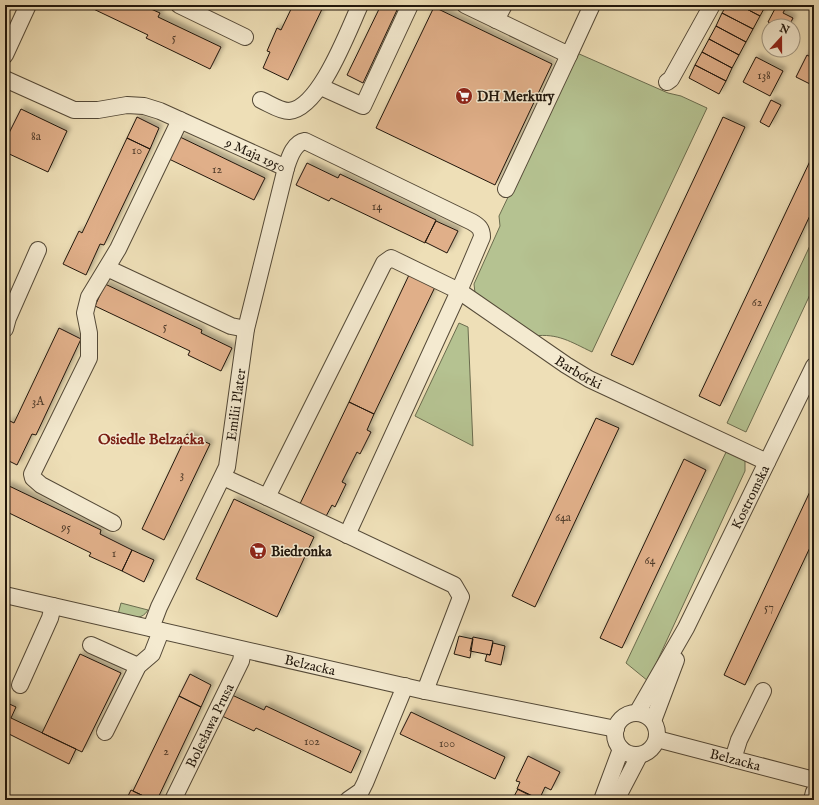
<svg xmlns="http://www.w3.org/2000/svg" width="819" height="805" font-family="'IM FELL English',serif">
	<defs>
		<filter id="shadow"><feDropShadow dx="3.5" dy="-3.5" stdDeviation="2" flood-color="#0004"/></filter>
	</defs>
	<rect width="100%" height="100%" fill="#eedfb7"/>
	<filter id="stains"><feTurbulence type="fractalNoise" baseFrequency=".005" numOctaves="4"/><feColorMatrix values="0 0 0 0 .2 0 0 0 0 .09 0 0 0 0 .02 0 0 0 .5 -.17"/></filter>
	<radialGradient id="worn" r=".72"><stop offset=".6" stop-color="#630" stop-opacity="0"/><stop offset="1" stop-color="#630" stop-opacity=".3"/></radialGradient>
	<path fill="#b5c291" stroke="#6b6c4e" d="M577,53l91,40 13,3 26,12 -115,244c-21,-10 -34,-19 -58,-16l-59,-43 -1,-9 26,-58 -1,-10z
		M814,237v49l-68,146 -19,-9z
		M459,323l9,4 5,119 -58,-30z
		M728,448l17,12v11l-97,210 -22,-18z
		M121,603l27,7c-7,12 -19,6 -30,4z"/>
	<path fill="#e0af89" stroke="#21170c" filter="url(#shadow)" d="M85,5h57l18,8 -2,4 63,30 -11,22 -64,-31 2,-3z
		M293,5h31l-36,75 -25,-12 7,-16 -3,-1 10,-23 4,2z
		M381,5h6l10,5 -34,73 -16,-8z
		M727,5h12l21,11 -7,13 -31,-16z
		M739,5h27l-6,11z
		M777,5l8,4 -2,4 10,5 -4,8h-13l-8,-4z
		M434,7l118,57 -57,121 -119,-57z
		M722,13l31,16 -7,13 -30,-16z
		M716,26l30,16 -7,13 -30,-16z
		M709,39l30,16 -7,13 -30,-16z
		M702,52l30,16 -6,13 -31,-16z
		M807,55l7,4v27l-18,-9z
		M756,57l27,14 -13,25 -27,-14z
		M695,65l31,16 -7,13 -30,-16z
		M771,100l10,5 -12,22 -9,-5z
		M21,109l46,22 -19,41 -43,-20v-11z
		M137,117l22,11 -9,21 -23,-11z
		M723,117l22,10 -112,238 -22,-10z
		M180,137l85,41 -11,22 -85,-41z
		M127,138l23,11 -46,96 -4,-1 -14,31 -23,-11 16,-33 3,2z
		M811,159l3,1v47l-94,199 -21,-10z
		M307,163l31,15 2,-4 96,46 -11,23 -94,-45 -2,3 -33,-16z
		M436,221l22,10 -11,22 -22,-11z
		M409,275l26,12 -61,127 -25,-12z
		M105,284l97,46 -1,3 31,15 -11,23 -33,-16 2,-4 -95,-45z
		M59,328l22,11 -45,96 -4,-1 -15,31 -12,-6v-26l5,-12 4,2z
		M349,402l25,12 -7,16 4,2 -11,22 -3,-2 -15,30 4,2 -11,23 -3,-2 -8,15 -26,-12z
		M596,418l23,10 -84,179 -23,-11z
		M187,434l23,10 -46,96 -22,-11z
		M684,459l22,11 -84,178 -22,-10z
		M814,483v56l-69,146 -21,-10z
		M7,485l94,45 -1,4 32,16 -10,21 -33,-15 2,-3 -86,-42v-21z
		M234,499l80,38 -37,80 -81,-38z
		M132,550l22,10 -10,22 -22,-11z
		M459,636l14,3 -3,19 -16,-4z
		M473,637l20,4 -3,14 -20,-4z
		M493,643l12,3 -4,19 -16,-4 2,-7 3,1z
		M80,654l41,19 -39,79 -40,-19z
		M190,674l21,11 -10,22 -22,-11z
		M232,695l32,15 2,-4 95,45 -10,22 -95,-45 -2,3 -32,-15z
		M179,696l22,11 -44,93h-5l-19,-9z
		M5,702l11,5 -5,11 65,31 -7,15 -64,-32z
		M411,712l94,45 -10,22 -95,-45z
		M528,756l32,16 -9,18 -6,-3 -6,13 -22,-11 3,-7 -4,-1z
		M518,789l21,10 -1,1h-26z
		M131,790l2,1 19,9h-26z"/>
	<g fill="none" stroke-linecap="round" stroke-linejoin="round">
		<g stroke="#544937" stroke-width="18">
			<g id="minor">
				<path d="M179,5l66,32"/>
				<path d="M465,5l104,50 23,-50"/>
				<path d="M496,20l8,-15"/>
				<path d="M5,55l23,-50"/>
				<path id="s1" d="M5,79l69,31h24l29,-5 17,1 16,5 126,57c3,-9 7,-25 19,-27l167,81c7,4 10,7 10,15l-23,54 107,74 23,14 178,83"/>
				<path d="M667,82l4,-3 41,-74"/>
				<path d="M321,87l42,19 47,-101"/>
				<path d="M261,100c9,4 19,11 28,11 31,-3 59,-80 71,-106"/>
				<path d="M506,189l63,-134"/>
				<path d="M107,268l124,58 15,3"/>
				<path d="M5,329l3,-11 30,-68"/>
				<path d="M223,477l44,20 117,-234 7,-5 68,33 -112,244"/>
				<path d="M267,497l187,88 7,12 -36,94"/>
				<path d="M113,523l-72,-38 -8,-7 -1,-4 57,-116v-25l-4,-20 4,-16 29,-48 62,-129"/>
				<path id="s2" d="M5,595l420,96 191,38"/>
				<path id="s3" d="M151,628l8,-21 68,-140 19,-138 40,-161"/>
				<path d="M91,645l47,21"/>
				<path d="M20,685l30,-67 3,-12"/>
				<circle cx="636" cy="734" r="21"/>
				<path id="s4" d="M637,713l49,-85 128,-262"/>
				<path d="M653,721l23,-61"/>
				<path d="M105,732l33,-66 14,-12 9,-23"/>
				<path id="s5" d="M657,739l157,41"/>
				<path d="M733,759l6,-19 24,-49"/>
				<path id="s6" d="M173,800l68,-139 2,-11"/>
				<path d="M348,800l13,-9 4,-8 40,-97"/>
				<path d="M602,800l19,-51"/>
				<path d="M616,800l23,-44"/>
				<path d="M812,800l2,-8"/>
			</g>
		</g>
		<use href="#minor" stroke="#f4ead0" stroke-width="16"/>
	</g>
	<defs>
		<g id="supermarket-disc" transform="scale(0.9)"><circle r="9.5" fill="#8f2418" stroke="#f4ead0"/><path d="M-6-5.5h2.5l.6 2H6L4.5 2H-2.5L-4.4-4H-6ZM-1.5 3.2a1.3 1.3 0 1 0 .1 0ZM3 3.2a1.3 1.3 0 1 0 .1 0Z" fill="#fff"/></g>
	</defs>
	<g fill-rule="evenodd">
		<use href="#supermarket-disc" x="464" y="96"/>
		<use href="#supermarket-disc" x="258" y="551"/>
	</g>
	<g text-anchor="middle" stroke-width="3" stroke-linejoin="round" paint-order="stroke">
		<g font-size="12" fill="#513d2b">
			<text x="174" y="41">5</text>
			<text x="764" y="79">138</text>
			<text x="36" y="140">8a</text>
			<text x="137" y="154">10</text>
			<text x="217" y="173">12</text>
			<text x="377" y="210">14</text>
			<text x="757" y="306">62</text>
			<text x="165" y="330">5</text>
			<text x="38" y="405">3A</text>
			<text x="182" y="478">3</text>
			<text x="563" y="521">64a</text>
			<text x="66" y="531">95</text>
			<text x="114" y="557">1</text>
			<text x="650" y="564">64</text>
			<text x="769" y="611">57</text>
			<text x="312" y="745">102</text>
			<text x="447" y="747">100</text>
			<text x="166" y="755">2</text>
		</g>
		<g font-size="14" font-weight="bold" fill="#21170c" stroke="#f4ead0" text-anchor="start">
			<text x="477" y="101">DH Merkury</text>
			<text x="271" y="556">Biedronka</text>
		</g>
		<g font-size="14" fill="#21170c" stroke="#f4ead0">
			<text dy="5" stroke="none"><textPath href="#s1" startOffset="268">9 Maja 1950</textPath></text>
			<text dy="5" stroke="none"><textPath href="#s1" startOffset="744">Barbórki</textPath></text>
			<text dy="5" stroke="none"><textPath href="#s3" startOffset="241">Emilii Plater</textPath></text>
			<text dy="5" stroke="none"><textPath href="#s4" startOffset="244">Kostromska</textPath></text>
			<text dy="5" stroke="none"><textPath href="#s2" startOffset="313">Belzacka</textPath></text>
			<text dy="5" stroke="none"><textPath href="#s6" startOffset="83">Bolesława Prusa</textPath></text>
			<text dy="5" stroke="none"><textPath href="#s5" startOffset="81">Belzacka</textPath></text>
		</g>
		<g font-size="15" font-weight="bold" fill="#7a1f14" stroke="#f4ead0">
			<text x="151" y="444">Osiedle Belzacka</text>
		</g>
	</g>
	<rect width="819" height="805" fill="none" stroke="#eedfb7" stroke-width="20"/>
	<rect x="6" y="6" width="807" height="793" fill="none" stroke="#21170c" stroke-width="2"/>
	<rect x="10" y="10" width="799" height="785" fill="none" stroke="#21170c"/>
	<g transform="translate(781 38) rotate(21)"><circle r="19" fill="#f4ead0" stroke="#a09682"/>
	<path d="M0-3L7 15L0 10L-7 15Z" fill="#8f2418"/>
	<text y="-6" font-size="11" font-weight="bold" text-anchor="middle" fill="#21170c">N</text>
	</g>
	<rect width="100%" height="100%" filter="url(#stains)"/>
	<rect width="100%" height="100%" fill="url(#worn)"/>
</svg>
